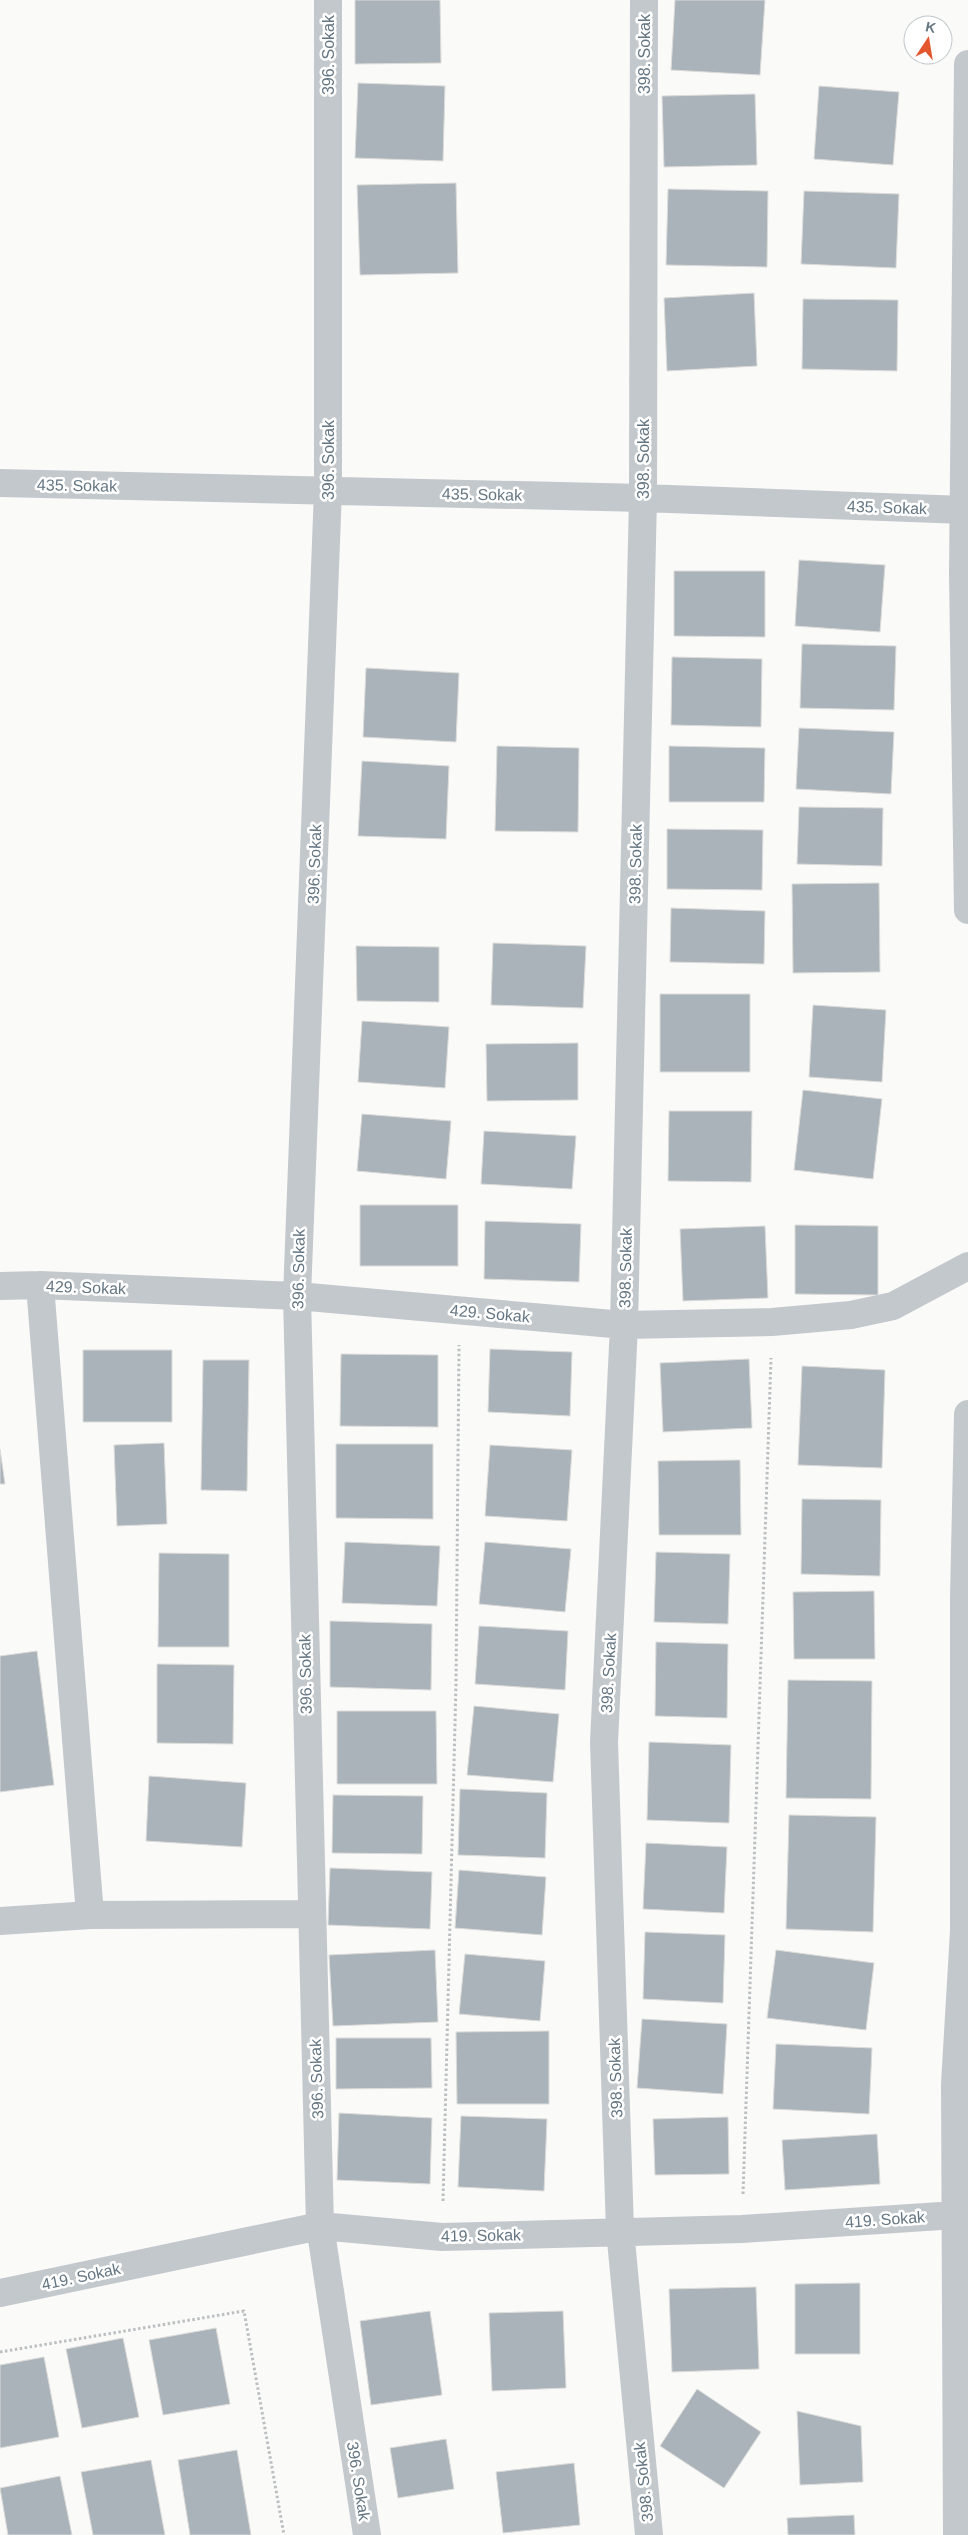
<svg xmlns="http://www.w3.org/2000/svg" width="968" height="2535" font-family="Helvetica,sans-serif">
	<rect width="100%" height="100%" fill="#fafaf8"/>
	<path fill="#aab3b9" stroke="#dcdcda" d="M355,0h85l1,63 -86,1z
		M675,0h90l-5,75 -89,-5z
		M358,83l87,3 -2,75 -88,-3z
		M819,86l80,6 -6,73 -79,-6z
		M755,94l2,71 -93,2 -2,-71z
		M456,183l2,90 -98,2 -3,-90z
		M668,189l100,2 -1,76 -101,-2z
		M804,191l95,3 -3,74 -95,-4z
		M754,293l3,73 -90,5 -3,-73z
		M803,299l95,1 -1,71 -95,-2z
		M799,560l86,5 -5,67 -85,-6z
		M674,571h91v66l-91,-1z
		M802,644l94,2 -2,64 -94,-2z
		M672,657l90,2 -1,68 -90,-2z
		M366,668l93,5 -3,69 -93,-5z
		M799,728l95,4 -3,62 -95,-5z
		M497,746l82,2 -1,84 -83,-1z
		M669,746l96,2 -1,54h-95z
		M362,761l87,5 -3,73 -88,-3z
		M799,807l84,1 -1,58 -85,-2z
		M667,829l96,1 -1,60 -95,-1z
		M879,883l1,89 -87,1 -1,-89z
		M671,908l94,3 -1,53 -94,-2z
		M493,943l93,3 -3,62 -92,-3z
		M356,946l83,1v55l-82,-1z
		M660,994h90v78h-90z
		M813,1005l73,5 -4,72 -73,-5z
		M362,1021l87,6 -4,61 -87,-6z
		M578,1043v57l-91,1 -1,-57z
		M803,1090l79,9 -9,80 -79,-9z
		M669,1111h83l-1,71 -83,-1z
		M362,1114l89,7 -5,58 -89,-8z
		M484,1131l92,5 -4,53 -91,-5z
		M360,1205h98v61h-98z
		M485,1221l96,3 -2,58 -95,-3z
		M795,1225l83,1v69l-83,-1z
		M765,1226l3,72 -85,3 -3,-72z
		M490,1349l82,3 -2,64 -82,-4z
		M83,1350h89v72h-89z
		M341,1354l97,1v72l-98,-1z
		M749,1359l3,69 -89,4 -3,-69z
		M203,1360h46l-2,131 -46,-1z
		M802,1366l83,4 -3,98 -84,-3z
		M164,1443l3,81 -50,2 -3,-81z
		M336,1444h97v75l-97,-1z
		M490,1445l82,5 -5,71 -82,-5z
		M0,1449l5,35h-5z
		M740,1460l1,75h-82l-1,-74z
		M802,1499l79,1 -1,76 -79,-2z
		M345,1542l95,4 -3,60 -95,-3z
		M485,1542l86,7 -6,63 -86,-8z
		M656,1552l74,2 -2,70 -74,-2z
		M159,1553l70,1v93h-71z
		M874,1591l1,68h-81l-1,-67z
		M330,1621l102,3 -1,66 -101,-3z
		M479,1626l89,5 -3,59 -90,-6z
		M656,1642l72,2 -1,74 -72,-2z
		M37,1651l17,134 -54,7v-136z
		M157,1664l77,1 -1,79 -76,-1z
		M788,1680l84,1 -1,118 -85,-1z
		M474,1706l85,8 -6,68 -86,-7z
		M337,1711h99l1,73h-100z
		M649,1742l82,3 -2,78 -82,-3z
		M149,1776l97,7 -4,64 -96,-6z
		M460,1789l87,4 -2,65 -87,-3z
		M333,1795l90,1 -1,58 -90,-1z
		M789,1815l87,2 -3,115 -87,-3z
		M646,1843l81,4 -3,66 -81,-4z
		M330,1868l102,4 -2,57 -102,-4z
		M459,1870l87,7 -4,58 -87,-7z
		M645,1932l80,3 -2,68 -80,-4z
		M435,1950l3,72 -105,4 -4,-71z
		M776,1950l98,13 -8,67 -99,-12z
		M465,1954l80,7 -5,60 -81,-7z
		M642,2019l85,5 -4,70 -86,-6z
		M549,2031v73h-92l-1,-72z
		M336,2038h95l1,50 -96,1z
		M776,2044l96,4 -3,66 -96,-5z
		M339,2113l93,5 -2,66 -93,-4z
		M461,2116l86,3 -3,72 -86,-4z
		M728,2117l1,57 -74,1 -2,-56z
		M877,2134l3,50 -95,6 -3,-50z
		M860,2283v71h-65v-70z
		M756,2287l3,82 -87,3 -3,-83z
		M430,2311l12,84 -71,10 -11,-84z
		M563,2311l3,77 -74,3 -3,-78z
		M216,2328l14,76 -67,11 -14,-75z
		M123,2338l16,79 -57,11 -16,-79z
		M44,2357l15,80 -59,11v-83z
		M697,2389l64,43 -37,56 -64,-42z
		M797,2411l64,15 2,56 -63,3z
		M446,2439l8,50 -56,9 -8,-50z
		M237,2450l14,85h-61l-12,-75z
		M151,2460l14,75h-72l-12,-63z
		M574,2463l6,62 -77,8 -7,-61z
		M60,2476l12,59h-64l-8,-47z
		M854,2515l1,20h-67l-1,-17z"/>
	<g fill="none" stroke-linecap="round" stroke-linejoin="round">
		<path stroke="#bbbfc2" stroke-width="3" stroke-dasharray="2.5 2.5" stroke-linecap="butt" d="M743,2194l28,-836
			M443,2201l13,-518 3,-338
			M0,2352l244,-41 40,224"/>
		<path stroke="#c3c8cc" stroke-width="28" d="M328,0v490l-31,806 23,930 47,309
			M644,0l-1,498 -19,827 -20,417 16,488 29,305
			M968,64l-5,509 5,337
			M0,483l643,15 321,12
			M40,1285l50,630
			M0,1286l40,-1 257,11 327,29 148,-3 79,-7 42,-9 75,-40
			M0,1921l90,-6 221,-1
			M0,2293l320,-67 122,11 300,-8 214,-14 12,1
			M957,2535l-2,-451 9,-153v-334l4,-183"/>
	</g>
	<g text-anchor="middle" stroke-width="5" stroke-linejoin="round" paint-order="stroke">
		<g font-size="16" fill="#657683" stroke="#fff">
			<text transform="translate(644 54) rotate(-90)" y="6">398. Sokak</text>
			<text transform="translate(328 55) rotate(-90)" y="6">396. Sokak</text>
			<text transform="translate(643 459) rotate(-90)" y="6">398. Sokak</text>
			<text transform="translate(328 460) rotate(-90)" y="6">396. Sokak</text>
			<text transform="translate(77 485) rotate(1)" y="6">435. Sokak</text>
			<text transform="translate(482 494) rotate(1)" y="6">435. Sokak</text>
			<text transform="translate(887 507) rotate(2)" y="6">435. Sokak</text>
			<text transform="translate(314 864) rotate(-88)" y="6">396. Sokak</text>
			<text transform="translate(635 864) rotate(-89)" y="6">398. Sokak</text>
			<text transform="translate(625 1268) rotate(-89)" y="6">398. Sokak</text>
			<text transform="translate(298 1269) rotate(-89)" y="6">396. Sokak</text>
			<text transform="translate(86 1287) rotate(2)" y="6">429. Sokak</text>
			<text transform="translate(490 1313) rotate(5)" y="6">429. Sokak</text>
			<text transform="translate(608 1673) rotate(-87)" y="6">398. Sokak</text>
			<text transform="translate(305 1674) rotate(-91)" y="6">396. Sokak</text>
			<text transform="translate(615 2078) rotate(-92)" y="6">398. Sokak</text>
			<text transform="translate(316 2079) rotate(-92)" y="6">396. Sokak</text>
			<text transform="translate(885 2219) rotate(-4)" y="6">419. Sokak</text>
			<text transform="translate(481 2235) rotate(-1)" y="6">419. Sokak</text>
			<text transform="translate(81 2276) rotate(-12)" y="6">419. Sokak</text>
			<text transform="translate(359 2481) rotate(81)" y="6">396. Sokak</text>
			<text transform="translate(643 2482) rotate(-96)" y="6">398. Sokak</text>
		</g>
	</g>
	<g transform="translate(928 40) rotate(12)"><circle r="24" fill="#ffffff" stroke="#c1c8cd"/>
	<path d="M0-4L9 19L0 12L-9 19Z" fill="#e4572e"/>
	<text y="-8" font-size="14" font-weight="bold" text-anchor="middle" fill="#657683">K</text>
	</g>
</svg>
